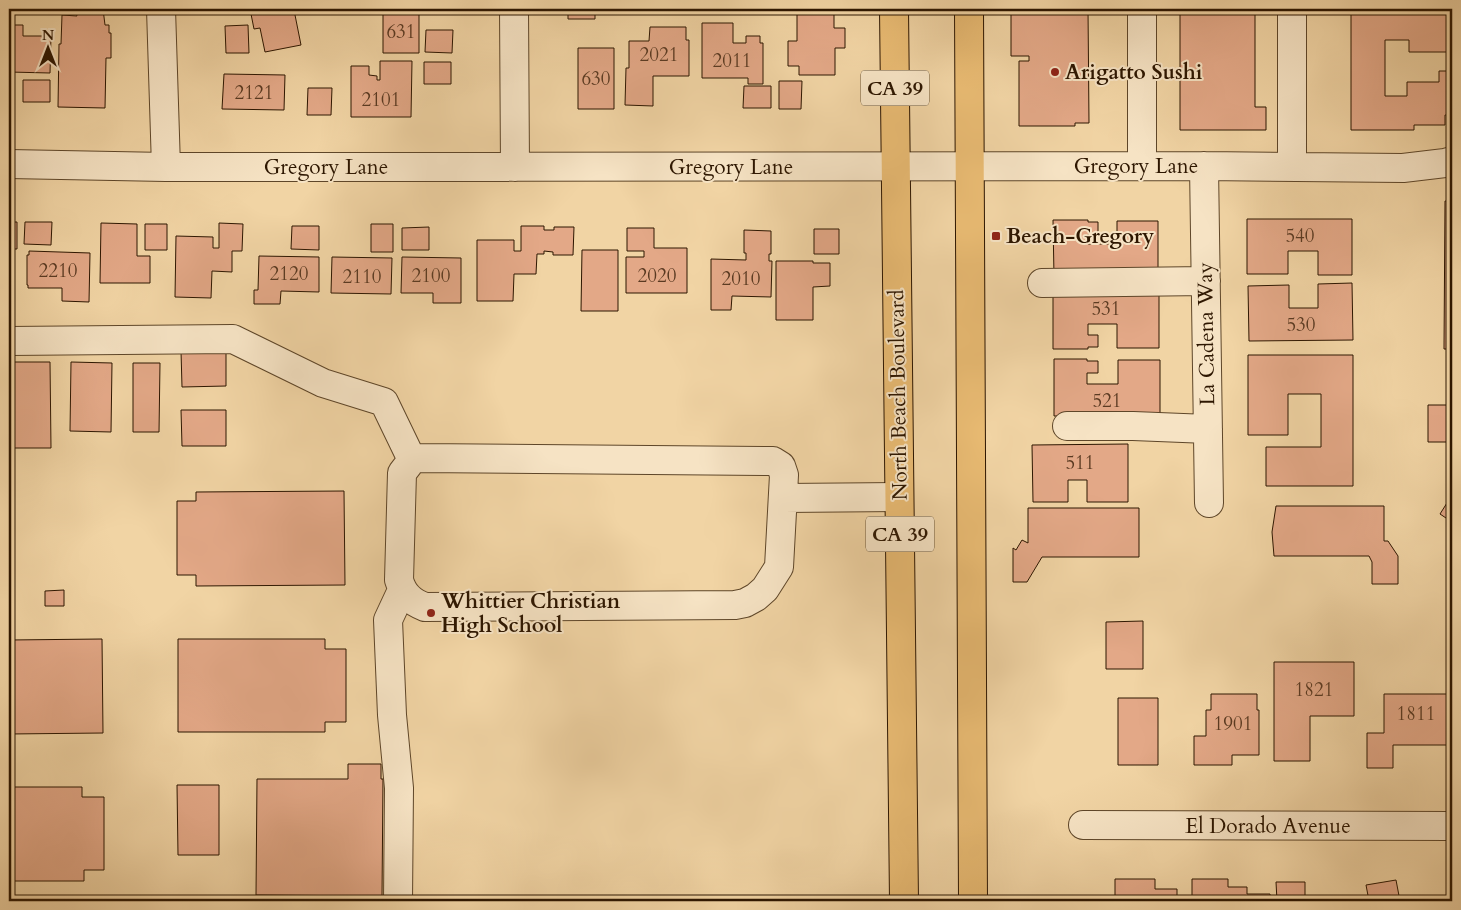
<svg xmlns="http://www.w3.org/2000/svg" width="1461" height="910" font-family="Cardo,serif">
	<rect width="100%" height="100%" fill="#f1d4a4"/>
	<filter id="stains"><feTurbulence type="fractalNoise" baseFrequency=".004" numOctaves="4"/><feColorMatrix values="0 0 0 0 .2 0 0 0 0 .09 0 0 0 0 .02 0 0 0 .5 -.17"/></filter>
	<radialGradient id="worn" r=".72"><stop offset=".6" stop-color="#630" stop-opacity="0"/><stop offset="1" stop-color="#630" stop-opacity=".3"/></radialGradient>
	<path fill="#e3a887" stroke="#2d1600" d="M75,9h28l2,16h4v8h2v25h-5l-1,50 -47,-1 1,-63h2l1,-29 15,1z
		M256,9h44l-6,1 7,35 -36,7 -5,-24 -6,1 -3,-15 6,-1z
		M383,9h36v44h-36z
		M568,9h27v10h-27z
		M1011,9h77l1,114h-14v3h-56v-65h10v-5h-18z
		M1180,9h75v98h11v23h-86z
		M1351,9h101v43h-43v-12h-24v56h22v-14h32v-11h13v44h-7v10h-31v5h-63z
		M797,14h37v14h11v20h-10v27h-36v-9h-11v-25h9z
		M702,23h31v20h13v-7h14v7h3v41h-15v-6h-46z
		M9,25h14v11h28l-1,37 -41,-1z
		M248,25l1,28h-23l-1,-27z
		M650,27h36v13h3v36h-36v30l-28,-1 1,-37h3v-27h20z
		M426,30h27l-1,23 -27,-1z
		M578,48h36v61h-36z
		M380,61h32l-1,56h-60v-51h18v9l8,1v4h3z
		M424,62h27v22h-27z
		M224,74l61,1 -1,35 -62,-1z
		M23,80h27v22h-27z
		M779,81h23l-1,28h-22z
		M744,86h27v22h-28z
		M308,88h24l-1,27h-24z
		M1445,201h7v148h-8z
		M1247,219h105v56h-34v-24h-30v23h-41z
		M1053,220h35v2h10v12h-10v10h29v-23h41v55l-104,1z
		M9,222h8v27h-8z
		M25,222h27l-1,23 -27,-1z
		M101,223l36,1v32h13v27h-50z
		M219,223l24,1 -1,27h-10v21l-20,-1 -1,27 -36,-1 1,-61 37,1v11h6z
		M145,224h22v26h-22z
		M371,224h22v28h-22z
		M292,226h27v24l-28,-1z
		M521,226h23v4h10v-3h20l-1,28h-20v-3l-9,-1v3h-7l-1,20h-22l-1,27h-36v-61h37v11h7z
		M429,227v23h-27v-22z
		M627,228h27v20h33v45h-61v-36h18v-6h-17z
		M814,229h25v25h-25z
		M744,230l27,1v23h-2v7h3l-1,36 -39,-1 -1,14h-20v-51l35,1v-7h-2z
		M582,250h36v61h-37z
		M29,251l61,2 -1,49 -27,-1v-13h-34v-3h-1v-30h2z
		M259,256l60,1v35l-38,-1 -1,13h-26v-14h4z
		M332,257l60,1 -1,36 -60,-1z
		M402,257l59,1v45h-28v-10h-32z
		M776,261h37v2h17v23l-17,1v33h-37z
		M1352,283l1,57 -104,1 -1,-55 41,-1v23h29v-24z
		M1053,291h106v57h-42v-24h-29v11h10v12h-10v2h-35z
		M226,350v36l-44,1 -1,-36z
		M1248,355h105v131h-87v-39h55v-53h-33v41h-40z
		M1054,359h33v2h11v12h-11v11h31v-24h42v56h-106z
		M9,362h41l1,86h-42z
		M71,362l41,1 -1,69 -41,-1z
		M133,363h27l-1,69h-26z
		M1447,370h5v72h-24v-37h19z
		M181,410h45v36h-44z
		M1128,444v58h-41v-22h-19v22h-35l-1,-57z
		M344,491l1,94 -149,1v-11h-19v-74h19v-9z
		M1452,495v27l-12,-8z
		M1276,506h108v35h4l10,15v28h-26v-22l-3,-6h-95l-2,-24z
		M1028,508h111v49h-97l-15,25h-14v-34l3,2 6,-10 6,3z
		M9,517l1,70h-1z
		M64,590v16h-19v-15z
		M1143,621v48h-37v-47z
		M102,639l1,94 -94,1v-94z
		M178,639h147v10h21v73h-21v10h-147z
		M1274,662h80v54h-44v45h-36z
		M1211,694h46v16h2v45h-27v10h-38v-29h12v-26h5z
		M1384,694h63v51h-54v23h-26v-35h17z
		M1118,698h40v67h-40z
		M348,764h33v15h2l-1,117 -126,-1 1,-116h91z
		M177,785h42v70h-41z
		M9,787h73v10h22v73h-20v11h-75z
		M1115,879h40v10h22v12h-62z
		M1192,879h36v8h19v7h23v7h-78z
		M1396,880l4,21h-31l-3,-16z
		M1276,882h29v19h-28z
		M1084,896v4h20v1h-67v-4z"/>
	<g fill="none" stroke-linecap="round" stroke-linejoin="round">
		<g stroke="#5e4629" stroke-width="30">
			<path id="minor" d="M161,9l5,158
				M514,9l1,158
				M1292,9v158
				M9,164l157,3 1038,-1 199,2 42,-5 7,-2
				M1142,166v-157
				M1204,166l5,337
				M1042,283l164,-2
				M9,341l224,-2 90,44 61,19 28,58
				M1067,426h66l75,3
				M419,458l354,3 8,5 3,9 -5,92 -14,22 -9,8 -11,6 -10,2 -310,2c-14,-5 -22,-13 -26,-27l3,-107 10,-13z
				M784,498l115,-1
				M1083,825l369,1
				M398,901l1,-113 -7,-73 -4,-95 14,-30"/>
		</g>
		<g stroke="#2d1600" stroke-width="30">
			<path id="major" d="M894,9l10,892
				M969,9l4,892"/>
		</g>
		<use href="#minor" stroke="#f6e3c4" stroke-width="28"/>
		<use href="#major" stroke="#e8ba72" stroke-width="28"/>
	</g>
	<g fill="#8f2418" stroke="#f6e3c4" stroke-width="2">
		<circle cx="1055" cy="72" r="5"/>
		<rect x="991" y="231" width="10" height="10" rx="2.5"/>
		<circle cx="431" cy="613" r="5"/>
	</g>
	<g text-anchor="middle" stroke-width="4" stroke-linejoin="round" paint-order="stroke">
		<g font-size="19" fill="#5a3a22">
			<text x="401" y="38">631</text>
			<text x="659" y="61">2021</text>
			<text x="732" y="67">2011</text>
			<text x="596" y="85">630</text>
			<text x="254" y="99">2121</text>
			<text x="381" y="106">2101</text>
			<text x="1300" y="242">540</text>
			<text x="58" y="277">2210</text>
			<text x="289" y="280">2120</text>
			<text x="431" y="282">2100</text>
			<text x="657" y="282">2020</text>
			<text x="362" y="283">2110</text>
			<text x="741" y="285">2010</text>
			<text x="1106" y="315">531</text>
			<text x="1301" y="331">530</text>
			<text x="1107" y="407">521</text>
			<text x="1080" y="469">511</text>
			<text x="1314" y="696">1821</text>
			<text x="1416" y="720">1811</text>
			<text x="1233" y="730">1901</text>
		</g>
		<g fill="#f6e3c4" stroke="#69543b" stroke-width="1">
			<rect x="861" y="70.5" width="68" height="35" rx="4"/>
			<rect x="866" y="516.5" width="68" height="35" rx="4"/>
		</g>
		<g font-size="20" font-weight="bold" fill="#2d1600">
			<text x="895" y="95">CA 39</text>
			<text x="900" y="541">CA 39</text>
		</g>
		<g font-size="21" font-weight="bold" fill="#2d1600" stroke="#f6e3c4" text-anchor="start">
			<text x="1065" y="79">Arigatto Sushi</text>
			<text x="1006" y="243">Beach-Gregory</text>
			<text x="441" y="608">Whittier Christian<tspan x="441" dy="24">High School</tspan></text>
		</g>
		<g font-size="21" fill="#2d1600" stroke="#f6e3c4">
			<text x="1136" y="173">Gregory Lane</text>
			<text x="326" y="174">Gregory Lane</text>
			<text x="731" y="174">Gregory Lane</text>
			<text transform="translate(1206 334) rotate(-91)" y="7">La Cadena Way</text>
			<text transform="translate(898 395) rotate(-91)" y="7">North Beach Boulevard</text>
			<text x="1268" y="833">El Dorado Avenue</text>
		</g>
	</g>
	<rect width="1461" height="910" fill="none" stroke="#f1d4a4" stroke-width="30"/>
	<rect x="10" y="10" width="1441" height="890" fill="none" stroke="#2d1600" stroke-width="2.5"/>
	<rect x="15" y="15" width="1431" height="880" fill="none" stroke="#2d1600"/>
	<g transform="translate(48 48)" stroke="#f6e3c4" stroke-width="4" paint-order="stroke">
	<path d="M0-4L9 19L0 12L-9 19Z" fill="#2d1600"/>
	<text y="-8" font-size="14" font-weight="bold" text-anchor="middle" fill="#2d1600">N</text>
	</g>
	<rect width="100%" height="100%" filter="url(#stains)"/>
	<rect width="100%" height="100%" fill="url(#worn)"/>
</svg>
